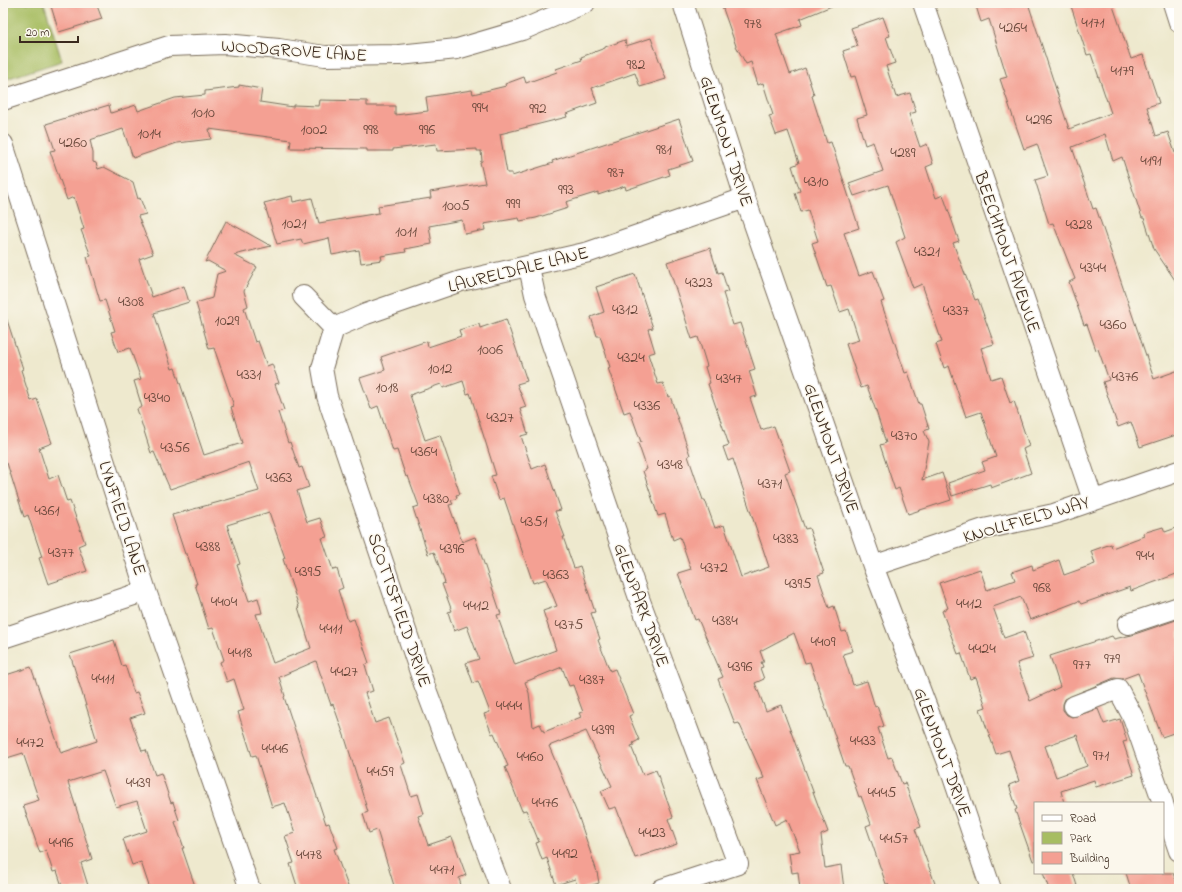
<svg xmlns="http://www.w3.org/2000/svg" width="1182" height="892" font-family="'Indie Flower',sans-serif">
	<rect width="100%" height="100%" fill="#fbf7ec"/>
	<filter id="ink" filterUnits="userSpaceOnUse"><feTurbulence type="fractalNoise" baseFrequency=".025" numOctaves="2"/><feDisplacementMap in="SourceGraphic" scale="8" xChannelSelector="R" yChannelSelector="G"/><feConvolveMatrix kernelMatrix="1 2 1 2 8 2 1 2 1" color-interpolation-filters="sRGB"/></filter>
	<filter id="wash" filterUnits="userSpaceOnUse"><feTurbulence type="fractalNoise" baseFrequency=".012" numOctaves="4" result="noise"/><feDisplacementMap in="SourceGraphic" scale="16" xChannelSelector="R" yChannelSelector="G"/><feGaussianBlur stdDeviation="0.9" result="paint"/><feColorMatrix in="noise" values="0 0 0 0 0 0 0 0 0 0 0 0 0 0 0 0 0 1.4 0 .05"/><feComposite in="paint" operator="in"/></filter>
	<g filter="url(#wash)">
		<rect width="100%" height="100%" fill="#eee9ce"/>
		<path fill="#a7bd62" stroke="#717440" d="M3,3h41l18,58 -59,19z"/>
		<g id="blocks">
			<path fill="#f4a093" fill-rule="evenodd" d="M50,3h46l6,16 -43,13z
				M721,3h118l-39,16 2,6 -26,9 14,40 15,-6 9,27 -2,1 15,47 4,-1 28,86 -15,5 15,43 14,-5 11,30 -3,1 24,71 3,-1 11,32h2l8,25 -5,2 5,11 -7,38 20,-7 9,27 -43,14 -9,-26 -4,2 -15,-45 6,-2 -10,-32 -9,-25 -6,2 -15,-44 13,-4 -10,-31 -9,3 -9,-26 -4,1 -15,-44 6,-2 -10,-31 -7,2 -6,-19 5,-2 -8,-25 7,-3 -11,-32 -12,4 -7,-19 4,-1 -10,-32 -5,2 -7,-23 -5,2 -10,-18z
				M975,3h53l41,126 42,-16 -20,-59 -4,1 -17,-52h42l19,56 12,-4 16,48 -12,4 9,29 12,-4 7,21 4,-1v134l-25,-37 -10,-31h-2l-20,-61 -9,4 -8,-27 -33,13 21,62 3,-1 58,171 25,-9v64l-39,13 -9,-25 -13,5 -15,-45 6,-2 -11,-31 -2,1 -9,-26 -3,1 -15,-43 6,-3 -22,-56 -4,1 -14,-44 13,-4 -11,-32 -13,5 -24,-70 7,-2 -18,-58 -8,3z
				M883,17l7,19 -4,1 9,26 -9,3 10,31 14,-4 6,19 -7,2 11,33 7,-3 6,20 -7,3 10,31 7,-3 16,46 -6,2 22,57 3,-1 16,45 -13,4 10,31 10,-3 9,27 4,-2 15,45 -6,3 8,24 -40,15 -1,-4 -38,12 -4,-13 37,-13 -3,-8 14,-5 -15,-45 -15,5 -17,-51 -5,2 -8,-24 6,-2 -20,-58 -9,4 -17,-46 9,-5 -17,-52 -34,11 -5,-13 34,-12 -10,-29 -8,3 -8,-27 10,-3 -12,-39 -4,1 -8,-26 15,-5 -7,-18z
				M651,38l15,41 -26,8 -5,-14 -43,15 5,15 -31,11 1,3 -67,17 7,39h5v3l41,-13 -1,-2 127,-42 14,42 -25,8 2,6 -44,15 -1,-4 -27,9v-3l-32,10 2,6 -32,10 -16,3 -1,-3 -35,6 1,6 -20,4 -3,-14 -33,6 3,18 -27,5 1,3 -25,4 1,4 -21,3 -2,-13 -27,5 -3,-17 -26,6 -2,-5 -24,5 -13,-41 28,-7 1,6 19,-4 7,25 60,-10 -1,-7 53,-8 -1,-6 55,-9 -5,-21 2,-1 -1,-10h-4v-2l-40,2 -1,-7 -43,5v2h-26v-2l-77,-1 1,-8 -82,-11 2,10 -34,4 -44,15 -10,-29 -33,11 3,13v9l3,1 2,6 6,-2 29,15 5,17 2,-1 6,16 -8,2 15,38 -14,5 13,38 32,-11 5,16 -35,11 18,56 3,-1 29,87 38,-12 -11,-36 3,-1 -20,-58 -5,1 -13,-46 16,-5 5,-24 9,-3 -18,-10 -3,1 21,-41 45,25 -37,9 23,12 -13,24 4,15 -4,2 11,34 3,-1 9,25 5,-2 7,19 -4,1 9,26 -6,2 10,31 2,-1 9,26 3,-1 7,20 -12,4 10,31 13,-4 7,19 -5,1 11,32 4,-1 6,19 -5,2 10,31 6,-2 15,44 -4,2 8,26 -8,2 10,30 14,-5 16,45 -4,2 10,31 7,-2 6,20 -6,2 10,29 24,-8 14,38 -7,3 3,11h-67l-18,-59 -8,3 -6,-19 5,-2 -22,-71 -13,-37 -2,1 -15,-44 -37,16 6,19 -1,1 42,127 3,-1 9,25 -4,1 15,40h-51l-8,-25 4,-1 -9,-27 10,-3 -10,-30 -13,4 -16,-52 -4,1 -14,-44 6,-2 -10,-31 -7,3 -7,-20 4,-2 -11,-32 -4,1 -14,-45h2l-10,-30h-2l-13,-39 87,-24 -10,-29 -79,27 -16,-37 -3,1 -14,-44 5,-2 -8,-26 7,-2 -11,-31 -12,4 -7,-20 4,-1 -10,-31 -5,1 -13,-44 4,-1 -10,-26 3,-1 -10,-32 -7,3 -17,-49 5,-1 -9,-26 63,-19 2,8 25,-8 2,6 37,-13 30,-3v-4l34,-4v-2l23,4 -2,13 33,5v-2l26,1 1,-6 47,1v5h28v9l33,-4 -2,-14 46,-7 1,4 33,-8 -1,-2 19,-7 2,6 31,-11 -1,-3 26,-9 -1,-3 24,-9v-1l20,-7 1,6zM269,512l16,46 -2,1 16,48h-1l13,41 -38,15 -17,-49 6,-1 -4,-15 -9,3 -12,-36 3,-1 -13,-39z
				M710,248l8,25 4,-1 6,20 -5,1 10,32 7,-2 15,46 -6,2 8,25 -7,2 11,32 13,-4 16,45 -5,2 20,56 4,-1 15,45 -6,2 11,33 5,-2 8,26 4,-1 7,20 -10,3 10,31 14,-4 8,26 2,-1 7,20 -6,2 10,30 4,-1 10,27 3,-1 9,25 7,19 -6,2 22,60h-47l-2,-5h-2l-20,-58 5,-2 -10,-28 -2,1 -11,-31h-3l-35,-104 -5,1 -11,-30 -34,18 4,11h-3l2,5 -3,1 4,11 -9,4 11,28 15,-6 47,127 -7,3 4,33 16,-3 3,24h-44l-2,-17 -6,1 -3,-20 11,-2 -13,-32 -12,6 -18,-45 7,-2 -25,-55 -4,1 -17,-45 5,-2 -25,-58 -3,1 -12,-33 -5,-14 13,-4 -11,-32 -7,3 -8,-26 -7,2 -15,-45 4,-2 -9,-26 3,-1 -11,-31 -6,2 -16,-45 2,-1 -10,-31h-3l-6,-19 13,-5 -8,-25 39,-13 18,54 -5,1 7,23 -7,2 10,30 5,-1 5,14 2,-1 20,59 -2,1 15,44h2l10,28 9,-3 17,52 28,-10 -36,-108 -5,2 -5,-14 6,-2 -21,-61 2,-1 -5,-16 2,-1 -9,-29 -6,2 -25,-77z
				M3,317h3l17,52 -2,1 10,31 6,-2 15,44 -13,5 10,31 9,-4 9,27 3,-1 15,42 -7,3 9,25 -39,13 -9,-26 3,-1 -14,-42 -4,2 -17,-54 -4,1z
				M506,319l21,62 -10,3 9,23 -6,2 8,25 -7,2 11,33 13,-5 16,46 -6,1 10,26h-2l11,31 6,-2 15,46 -4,1 9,26 -2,1 12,31 5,-2 18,45 -4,2 10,24 -6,3 1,2 -3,1 12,29 13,-5 17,47 -5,2 9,25 -42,14 -19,-51 -7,2 -8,-18 11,-5 -26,-55 -37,15 30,72 18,54 2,11 -19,6h-2l-3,-10 -19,6 -9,-27 -5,2 -6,-17 3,-1 -13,-32 -4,1 -17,-44 3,-1 -14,-33 -2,1 -8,-20 6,-2 -12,-31 -5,2 -7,-20 13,-4 -12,-33 -13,5 -6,-19 4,-1 -10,-27 3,-1 -11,-31 -6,2 -15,-46 6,-2 -11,-30 -2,1 -9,-27 -4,1 -15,-45 -7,3 -11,-31 25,-8 -4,-13 46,-16 1,6 33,-11 -2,-6 20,-6 1,4zM463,381l4,13 3,-1 26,82 -5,1 8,24 5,-2 29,85 13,-4 11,27 -14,5 13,39 -41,15 -18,-50 4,-1 -26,-77 -13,5 -13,-37 4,-1 -2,-3 6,-3 -1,-3 4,-1 -20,-59 -15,5 -15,-45 31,-11 2,4zM562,667l7,19 4,-1 10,27 -4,1 2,4 -37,15 -4,-8 -7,3 -4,-34 -4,-11z
				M1163,527l2,5 14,-5v46l-48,18 -1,-4 -49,17 -2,-3 -49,19 -9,-23 -28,10 11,31 20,-7 9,27 -16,5 13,38 30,-14 -10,-31 62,-20 2,3 18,-4 47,-16v112l-17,6 -24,-64 -16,6 -8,-1 -49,21 -2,5v6l4,5 5,2 26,-8 6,15 16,-5 7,22 -4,1 11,33 -38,12 -2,-7 -33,11 3,12h-29v58h-2l-18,-51 2,-1 -8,-24 10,-4 -10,-31 -13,4 -16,-45 6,-2 -10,-30 -6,2 -9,-26 -3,1 -16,-43 6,-3 -9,-25 41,-14 7,21 28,-10 -3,-8 20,-7 1,5 26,-10 5,15 31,-11 -4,-13 20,-7 1,4 32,-12 -1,-3zM1077,735l10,31 -31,11 -11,-31z
				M114,640l8,26 3,-1 9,28 3,-1 8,21 -15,5 12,33 4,-1 9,25 6,-2 10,30 2,-1 6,18 -4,2 9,26h-2l14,41h-46l-9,-27 -9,3 -9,-26 24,-8 -10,-30 -21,6 -13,-36 -35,11 24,77 -11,4 8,26h-26l-6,-18 -4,1 -7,-22 -6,3 -17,-48 16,-5 -16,-47 -16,5 -4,-12v-70l28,-9 30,86 36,-12 -27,-87z
				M1043,873h30l5,16h-29z
				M1126,873h47l6,16h-48z"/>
		</g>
	</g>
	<g filter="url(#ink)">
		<use href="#blocks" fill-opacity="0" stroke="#7a6d5c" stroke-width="1"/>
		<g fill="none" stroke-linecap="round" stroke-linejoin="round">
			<g stroke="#7a6d5c" stroke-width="22">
				<path id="minor" d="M683,3l62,195 128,368 77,202 41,121
					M923,3l170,497
					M1173,3l6,19
					M3,100l166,-54 56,-2 54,5 46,7 74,-1 58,-6 65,-19 63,-27
					M3,144l143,447 104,298
					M529,267l6,28 105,306 98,263 -76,25
					M303,296l31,32 32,-14 95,-33 128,-29 156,-54
					M334,328l-12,40 5,28 97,288 77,205
					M873,566l111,-37 70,-15 125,-43
					M1128,624l51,-17
					M3,638l143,-47
					M1074,706l44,-17 15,28 30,86
					M1163,804l16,47"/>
			</g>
			<use href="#minor" stroke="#fff" stroke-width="20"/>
		</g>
	</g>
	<g text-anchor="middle" stroke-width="3" stroke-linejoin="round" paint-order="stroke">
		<g font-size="16" fill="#69483b">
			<text x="1093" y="27">4171</text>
			<text x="753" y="28">978</text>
			<text x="1013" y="32">4264</text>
			<text x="636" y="69">982</text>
			<text x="1122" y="75">4179</text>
			<text x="480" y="112">994</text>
			<text x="538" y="113">992</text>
			<text x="203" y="117">1010</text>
			<text x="1039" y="124">4296</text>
			<text x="314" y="134">1002</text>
			<text x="371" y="134">998</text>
			<text x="427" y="134">996</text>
			<text x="149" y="138">1014</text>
			<text x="73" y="147">4260</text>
			<text x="664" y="154">981</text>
			<text x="903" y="157">4289</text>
			<text x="1151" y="165">4191</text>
			<text x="616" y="177">987</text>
			<text x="816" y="186">4310</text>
			<text x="566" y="194">993</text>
			<text x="513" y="208">999</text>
			<text x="456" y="210">1005</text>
			<text x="294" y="228">1021</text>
			<text x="1079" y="229">4328</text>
			<text x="406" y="236">1011</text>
			<text x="927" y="256">4321</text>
			<text x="1093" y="272">4344</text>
			<text x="699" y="287">4323</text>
			<text x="131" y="306">4308</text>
			<text x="625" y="314">4312</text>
			<text x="956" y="315">4337</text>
			<text x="227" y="325">1029</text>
			<text x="1113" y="329">4360</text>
			<text x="490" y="354">1006</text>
			<text x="631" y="362">4324</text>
			<text x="440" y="373">1012</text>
			<text x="249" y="379">4331</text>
			<text x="1125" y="381">4376</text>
			<text x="729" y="383">4347</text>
			<text x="387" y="392">1018</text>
			<text x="157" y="402">4340</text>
			<text x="647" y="410">4336</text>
			<text x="500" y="422">4327</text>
			<text x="904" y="440">4370</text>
			<text x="175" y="452">4356</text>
			<text x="424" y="456">4364</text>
			<text x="670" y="469">4348</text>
			<text x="279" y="482">4363</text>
			<text x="770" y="488">4371</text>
			<text x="436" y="503">4380</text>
			<text x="47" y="515">4361</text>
			<text x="534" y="526">4351</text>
			<text x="786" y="543">4383</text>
			<text x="208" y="551">4388</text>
			<text x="452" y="553">4396</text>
			<text x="61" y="557">4377</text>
			<text x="1145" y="560">944</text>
			<text x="714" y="572">4372</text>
			<text x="308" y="576">4395</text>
			<text x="556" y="579">4363</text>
			<text x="798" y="588">4395</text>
			<text x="1042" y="592">968</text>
			<text x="224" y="606">4404</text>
			<text x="969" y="608">4412</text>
			<text x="476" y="610">4412</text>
			<text x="725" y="625">4384</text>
			<text x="569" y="629">4375</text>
			<text x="331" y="633">4411</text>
			<text x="823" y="646">4409</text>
			<text x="982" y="653">4424</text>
			<text x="240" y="657">4418</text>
			<text x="1112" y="663">979</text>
			<text x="1082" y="669">977</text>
			<text x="740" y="671">4396</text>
			<text x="344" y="676">4427</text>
			<text x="103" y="683">4411</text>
			<text x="592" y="684">4387</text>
			<text x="509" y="710">4444</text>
			<text x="603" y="734">4399</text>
			<text x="863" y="745">4433</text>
			<text x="30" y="747">4472</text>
			<text x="275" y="753">4446</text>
			<text x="1101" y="760">971</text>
			<text x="530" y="761">4460</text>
			<text x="380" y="776">4459</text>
			<text x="138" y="787">4439</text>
			<text x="882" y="797">4445</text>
			<text x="545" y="807">4476</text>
			<text x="652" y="837">4423</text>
			<text x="894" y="843">4457</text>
			<text x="61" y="847">4496</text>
			<text x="565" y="858">4492</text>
			<text x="309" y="859">4478</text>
			<text x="442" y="874">4471</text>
		</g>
		<g font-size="18" fill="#3b2a1e" stroke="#fbf7ec">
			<text transform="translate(294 50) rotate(4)" y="6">WOODGROVE LANE</text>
			<text transform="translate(727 141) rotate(72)" y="6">GLENMONT DRIVE</text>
			<text transform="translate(1008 252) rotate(71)" y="6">BEECHMONT AVENUE</text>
			<text transform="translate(518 269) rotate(-14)" y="6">LAURELDALE LANE</text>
			<text transform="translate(832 448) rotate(71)" y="6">GLENMONT DRIVE</text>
			<text transform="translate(123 518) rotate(72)" y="6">LYNFIELD LANE</text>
			<text transform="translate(1026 519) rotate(-16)" y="6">KNOLLFIELD WAY</text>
			<text transform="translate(642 605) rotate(70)" y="6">GLENPARK DRIVE</text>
			<text transform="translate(400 610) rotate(71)" y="6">SCOTTSFIELD DRIVE</text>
			<text transform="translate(943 752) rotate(70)" y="6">GLENMONT DRIVE</text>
		</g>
	</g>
	<rect width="1182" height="892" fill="none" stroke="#fbf7ec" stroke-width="16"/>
	<rect x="1034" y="802" width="130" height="72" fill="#fbf7ec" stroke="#aea59a"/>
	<rect x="1042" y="815" width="20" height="6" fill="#ffffff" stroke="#aea59a"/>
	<text x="1070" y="822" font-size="12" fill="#3b2a1e">Road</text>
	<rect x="1042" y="832" width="20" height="12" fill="#a7bd62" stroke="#aea59a"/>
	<text x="1070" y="842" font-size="12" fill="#3b2a1e">Park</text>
	<rect x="1042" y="852" width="20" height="12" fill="#f4a093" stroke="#aea59a"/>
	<text x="1070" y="862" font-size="12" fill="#3b2a1e">Building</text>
	<path d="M20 36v6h58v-6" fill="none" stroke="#3b2a1e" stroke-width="2"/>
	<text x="26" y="36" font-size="12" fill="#3b2a1e" stroke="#fbf7ec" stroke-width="3" paint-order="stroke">20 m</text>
</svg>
